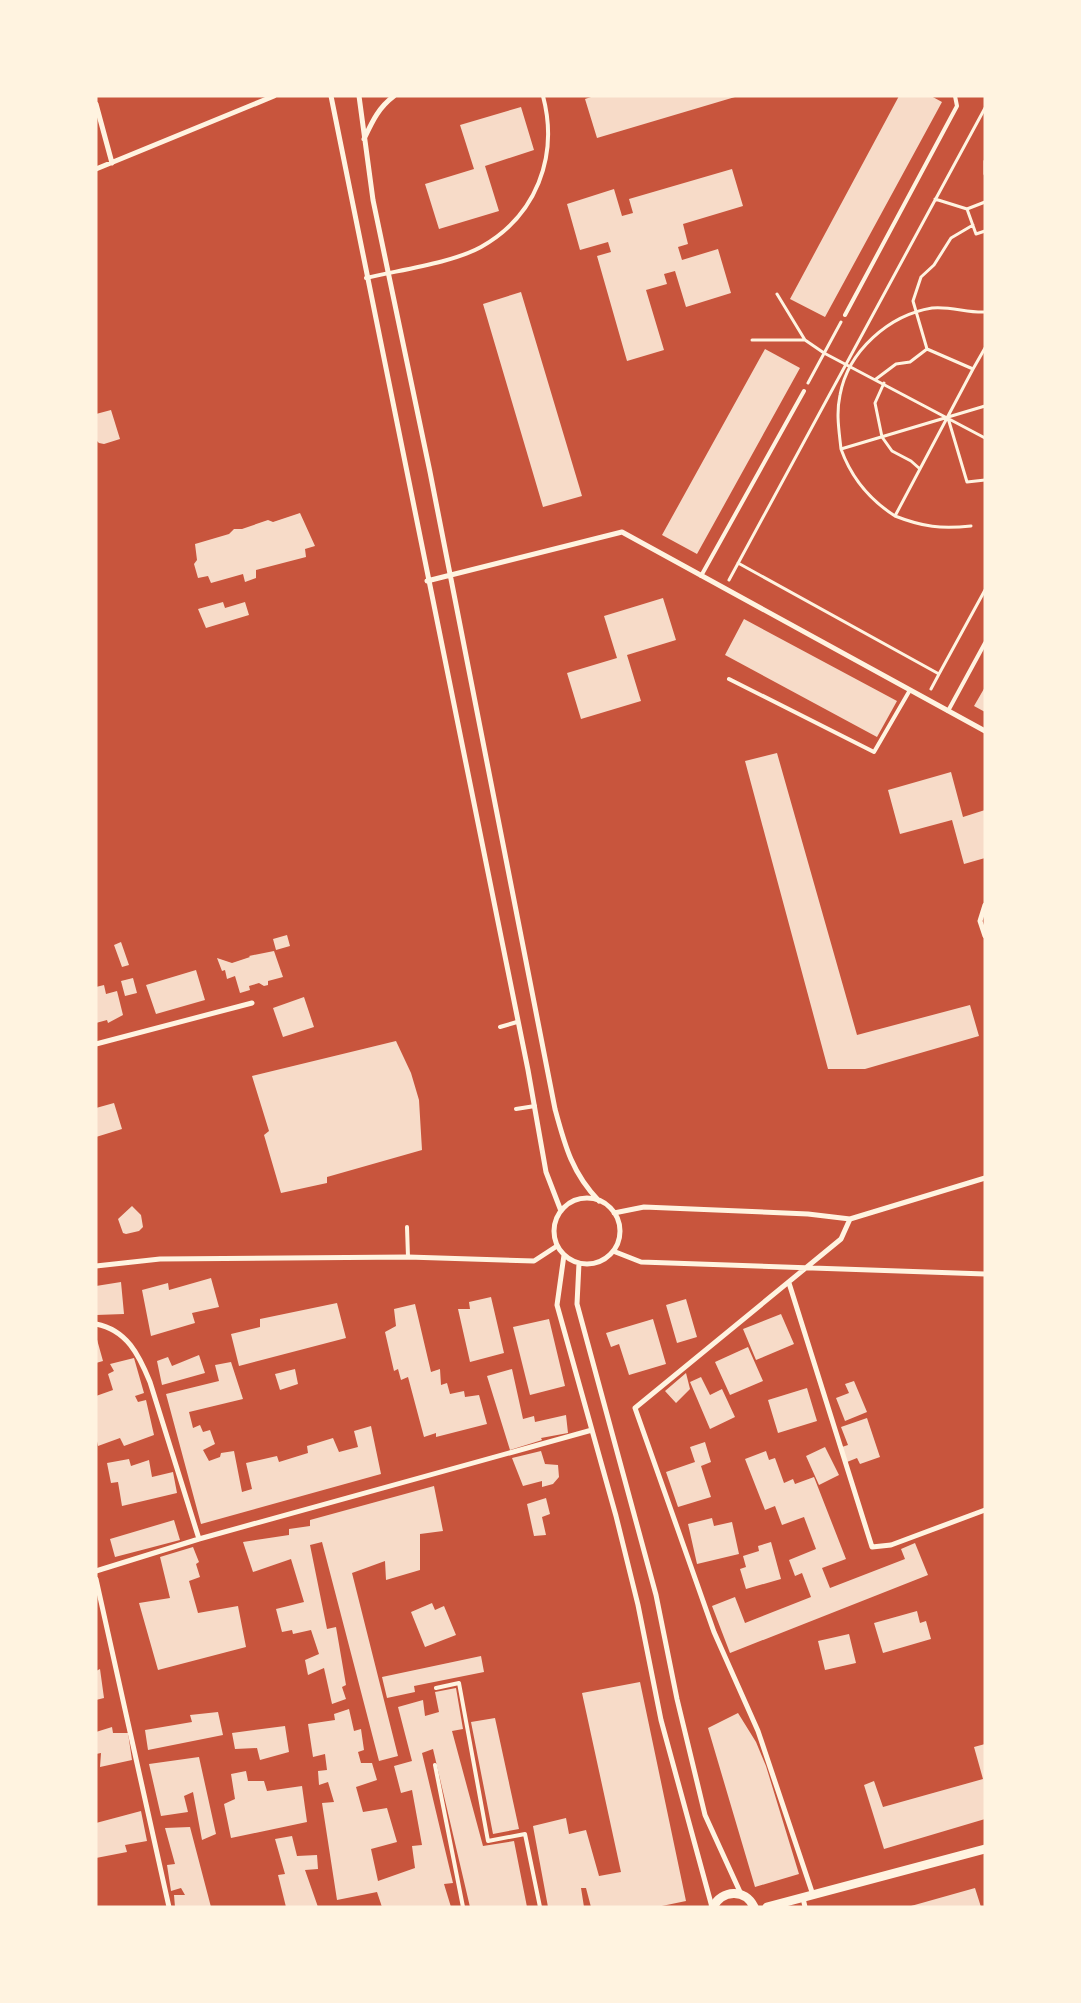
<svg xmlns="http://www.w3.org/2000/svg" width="1081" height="2003" font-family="Cabin,sans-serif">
	<rect width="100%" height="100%" fill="#c8553d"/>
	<path fill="#f7dbc8" d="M594,96h141v1l-138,41 -12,-39z
		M899,96h32l11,6 -117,215 -35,-18z
		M521,107l13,43 -49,16 14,45 -60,18 -14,-45 49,-15 -14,-44z
		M732,169l11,37 -60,18 5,20 -10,3 4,13 36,-11 13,44 -45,14 -11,-36 -11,3 3,10 -21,6 18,60 -37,11 -30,-105 14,-4 -3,-10 -28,8 -13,-46 47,-15 8,27 11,-3 -4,-14z
		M521,292l61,204 -39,11 -60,-203z
		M765,349l35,19 -103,186 -35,-19z
		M111,410l9,29 -16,5 -5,-1 -3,-3v-26z
		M300,513l15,33 -10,3 1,8 -50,13v8l-11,4 -2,-8 -32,9 -3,-7 -10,2 -4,-14 3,-4 -2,-16 34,-10 5,-5h8l26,-9 5,2z
		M663,598l13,42 -49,15 14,46 -60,18 -14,-46 50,-15 -13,-42z
		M223,602l2,6 20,-6 4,13 -43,13 -8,-19z
		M744,619l153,82 -20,36 -152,-82z
		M985,687v25l-11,-6z
		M777,753l80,282 113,-30 9,31 -114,33h-37l-83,-308z
		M951,772l12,45 22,-7v48l-21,6 -12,-44 -52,14 -12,-44z
		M287,935l3,11 -14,4 -3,-11z
		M121,942l8,23 -7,2 -8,-22z
		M274,951l9,26 -15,4v4l-4,1 -5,-3 -10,3 1,4 -10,3 -5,-17 -8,3 -2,-9 -3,1 -5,-13 15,5 18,-6 -1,-1z
		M196,970l9,30 -49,14 -10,-29z
		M133,978l4,15 -12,3 -4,-15z
		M104,985l2,9 11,-3 6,24 -15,8 -1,-3 -11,3v-36z
		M304,997l10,30 -31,10 -10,-29z
		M396,1041l15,32 8,27 3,50 -95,27v6l-46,10 -17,-58 5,-4 -17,-55z
		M114,1103l8,26 -26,8v-29z
		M132,1206l9,9 2,12 -4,4 -13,3 -3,-1 -5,-14z
		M211,1278l8,29 -27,6 3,10 -44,13 -9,-46 26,-7 1,7z
		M121,1282l3,32 -28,1v-29z
		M491,1297l13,56 -34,9 -12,-53h12l-1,-7z
		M686,1299l11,38 -20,6 -11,-38z
		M337,1303l9,35 -107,28 -8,-32 29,-7v-8z
		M415,1304l16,68 9,-3 1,16 6,-2 3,11 14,-3 1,6 14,-2 8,29 -51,13v-4l-12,4 -16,-60 -7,3 -3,-11 -4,2 -9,-39 11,-6 -2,-17z
		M781,1314l13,30 -38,16 -13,-31z
		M549,1319l16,67 -35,9 -17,-68z
		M653,1319l13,45 -37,11 -10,-31 -8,3 -5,-14z
		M96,1336l7,25 -7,2z
		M748,1347l15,34 -33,14 -15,-33z
		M199,1355l6,18 -43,12 -5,-24 11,-4 4,9z
		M134,1358l10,35 -9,3 3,6 8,-2 8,35 -30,11 -4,-8 -22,8 -2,-9v-41l17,-6 -5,-16 6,-3 -4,-7z
		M231,1362l12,37 -54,13 4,16 7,-3 3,7 7,-2 5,14 -12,6 6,11 11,-4 1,-4 13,-2 8,41 10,-3 -6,-26 31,-7 2,6 29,-9 -1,-7 26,-8 6,14 19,-5 -4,-16 17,-5 10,48 -180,50 -35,-130 53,-13 -4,-16z
		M295,1369l3,15 -18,6 -5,-16z
		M512,1369l11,50 11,-3 1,6 31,-7 2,18 -27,5 1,2 -32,10 -23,-74z
		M686,1373l4,16 -14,14 -11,-12z
		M701,1377l9,18 12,-6 13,28 -25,12 -20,-47z
		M854,1381l13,31 -22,9 -9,-23 13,-5 -4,-9z
		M807,1388l10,33 -39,12 -10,-33z
		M867,1418l13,39 -20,7 -3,-6 -10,4 -5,-15 6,-2 -7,-18z
		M705,1442l6,20 -10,4 10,31 -33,10 -12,-35 29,-10 -5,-15z
		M825,1447l14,28 -20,10 -13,-29z
		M541,1451l4,13 13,1 1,12 -6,7 -11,3v-6l-19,5 -11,-28z
		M766,1451l3,9 6,-2 9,25 9,-4 2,5 19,-7 32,82 -24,9 8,20 75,-29 -4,-10 14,-6 13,32 -198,78 -18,-47 23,-9 10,26 66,-26 -9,-24 -7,3 -6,-16 27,-11 -12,-32 -22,8 -7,-19 -10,4 -20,-51z
		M129,1459l2,7 18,-6 3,17 21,-5 4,21 -55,13 -4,-24 -7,1 -4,-20z
		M434,1486l9,45 -23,3v36l-34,10 -1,-19 -33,12 46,183 -19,5 -57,-219 -12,3 17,84 9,-2 10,58 -4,2 4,12 -14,5 -8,-36 -16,7 -3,-15 14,-6 -8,-24 -18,4 -1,-4 -10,2 -6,-23 28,-7 -13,-43 -38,13 -10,-30 46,-7v-6l21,-3v-6z
		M546,1498l4,16 -8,3 4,18 -12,1 -7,-32z
		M712,1518l2,8 18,-4 7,32 -42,10 -9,-40z
		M174,1520l6,20 -65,17 -5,-18z
		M771,1542l10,37 -35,10 -6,-20 6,-2 -3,-11 16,-5 -1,-5z
		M193,1547l6,15 -3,2 4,13 -11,4 9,32 40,-7 8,41 -88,23 -19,-67 31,-5 -10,-41z
		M432,1603l3,7 9,-4 12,29 -31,12 -14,-35z
		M917,1611l3,12 6,-2 5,18 -48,14 -9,-30z
		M849,1634l7,29 -31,7 -7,-29z
		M481,1656l3,16 -70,14 1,6 -28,6 -5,-21z
		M100,1669l4,29 -8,2v-29z
		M640,1682l46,219 -29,6h-66l-5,-19h-5l3,19h-36l-15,-81 33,-8 3,16 17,-4 13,46 22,-4 -39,-179z
		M456,1688l7,41 -11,2 31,115 31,-5 13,66h-57l-37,-158 -11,4 31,130 -9,1 7,23h-69l-5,-15 -40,8 -15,-97 12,-1 -6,-20 -9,3 -1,-14 9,-1 -2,-16 -12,3 -5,-33 27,-4 -1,-6 15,-5 5,22 7,-2 3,21 -6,2 3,11h11l5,17 -21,7 7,25 24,-4 10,34 -26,7 7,32 37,-13 -3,-22 10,-1 -10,-55 -11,3 -7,-27 18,-5 -14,-54 25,-7 2,16 14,-4 -4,-20z
		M218,1712l5,23 -75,15 -3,-20 47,-8 -2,-7z
		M738,1713l18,29 10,24 33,108 -44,13 -47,-159z
		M495,1718l24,111 -26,5 -22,-112z
		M285,1726l4,26 -29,8 -3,-12 -22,1 -3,-16z
		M112,1727l1,6h15l4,27 -32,7 1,-14 -5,1v-22z
		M985,1744v75l-101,30 -20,-64 10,-4 9,26 100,-28 -9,-32z
		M199,1757l17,77 -14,6 -9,-48 -9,4 4,16 -27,4 -12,-52z
		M246,1771l2,10h16l3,10 35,-5 5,36 -76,16 -7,-34 11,-5 -4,-25z
		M141,1811l6,30 -22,4 2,7 -31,6v-35z
		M190,1827l21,80h-36l-1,-12h11l-4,-7 -10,3 -4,-26 8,-1 -10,-36z
		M292,1836l5,20 20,-1 1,14 -13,1 13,37h-32l-8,-32 7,-1 -10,-35z
		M975,1888l6,19h-70v-1z"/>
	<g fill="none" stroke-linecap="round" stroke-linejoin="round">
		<path stroke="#fff3e0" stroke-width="3" d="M985,161v13
			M935,199l32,10 9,25 9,-3
			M967,209l18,-7
			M973,225l-22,13 -17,27 -13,12 -8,24 14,48 46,20 12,-21
			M777,294l28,46 19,13 161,85
			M752,340h52
			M973,369l-78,147c-25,-16 -44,-39 -54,-67l144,-43
			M876,379l20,-15 14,-2 17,-13
			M808,383l33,-61
			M884,383l-9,20 7,34 10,14 19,10 9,8
			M948,418l19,64 18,-2
			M841,449c-2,-19 -5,-35 -1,-54 8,-44 49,-80 92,-87 18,-2 36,5 53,4
			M895,516c28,11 46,13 76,10
			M738,563l201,111 -8,15
			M729,580l256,-472
			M939,674l46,-84"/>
		<path stroke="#fff3e0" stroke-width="4" d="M366,278c33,-8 86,-15 115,-31 55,-31 78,-90 62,-151
			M845,315l112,-209 -2,-10
			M701,576l103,-185
			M729,679l145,73 36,-62
			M948,711l37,-68
			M500,1027l17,-5
			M516,1109l19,-3
			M407,1227l1,30
			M436,1688l23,-5 29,158 37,-7 15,73
			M435,1765l28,142"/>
		<path stroke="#fff3e0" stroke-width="5" d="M331,96l197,974 18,102 15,39
			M359,96l14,104 57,272 125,637c10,37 17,64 44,92
			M96,104l16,59
			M364,139c8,-17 14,-31 30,-43
			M96,169l178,-73
			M427,581l195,-49 363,199
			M985,905l-5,16 5,15
			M96,1044l156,-41
			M554 1231a33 33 0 1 1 66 0a33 33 0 1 1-66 0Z
			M614,1213l30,-6 164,7 42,5 135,-41
			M613,1251l28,11 344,12
			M564,1255l-7,50 59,211 22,89 23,115 51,187
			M579,1263l-2,41 79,291 21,104 28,116 36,79
			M96,1266l64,-7 248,-2 126,4 23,-15
			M789,1283l83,264 19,-2 94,-35
			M96,1324c31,6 43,31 54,58l49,157
			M96,1571l103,-32 393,-109
			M96,1579l73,328
			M813,1895l-55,-164 -44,-99 -79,-224 206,-169 9,-20
			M803,1898l2,9"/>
		<path stroke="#fff3e0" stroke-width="9" d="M713,1907c9,-17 32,-19 41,0
			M767,1907l218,-58"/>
	</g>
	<rect width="1081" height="2003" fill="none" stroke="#fff3e0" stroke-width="195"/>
</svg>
